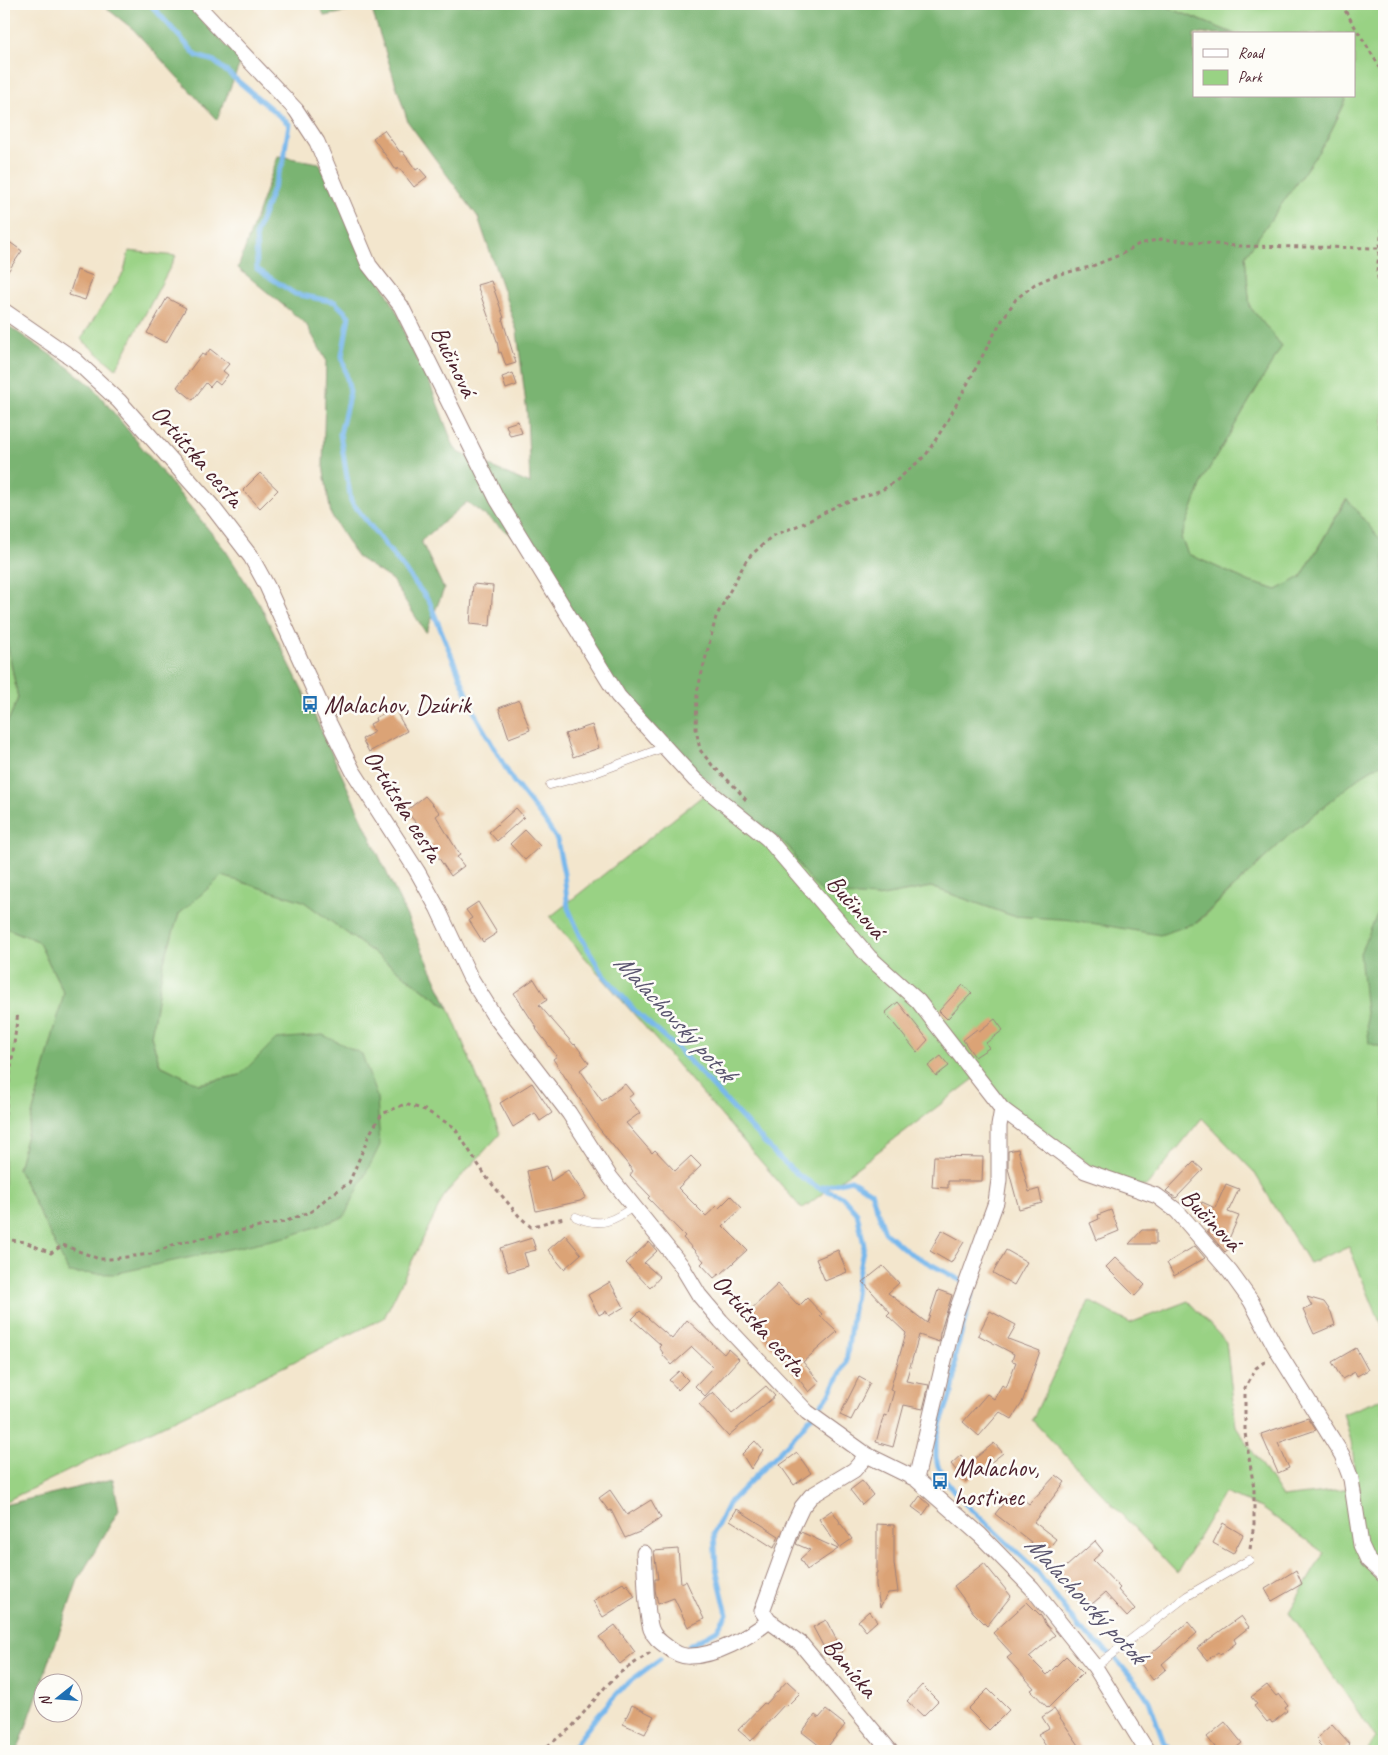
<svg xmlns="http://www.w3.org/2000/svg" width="1388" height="1755" font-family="Caveat,sans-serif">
	<rect width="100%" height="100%" fill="#fdfcf7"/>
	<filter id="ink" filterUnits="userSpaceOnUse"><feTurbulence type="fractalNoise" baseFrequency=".02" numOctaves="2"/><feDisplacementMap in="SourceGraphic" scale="10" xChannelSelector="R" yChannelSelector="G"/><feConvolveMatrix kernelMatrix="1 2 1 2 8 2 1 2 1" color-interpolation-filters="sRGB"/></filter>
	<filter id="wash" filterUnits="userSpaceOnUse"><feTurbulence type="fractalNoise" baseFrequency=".0096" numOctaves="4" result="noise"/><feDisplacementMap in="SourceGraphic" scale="20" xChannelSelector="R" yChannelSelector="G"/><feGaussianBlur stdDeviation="1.12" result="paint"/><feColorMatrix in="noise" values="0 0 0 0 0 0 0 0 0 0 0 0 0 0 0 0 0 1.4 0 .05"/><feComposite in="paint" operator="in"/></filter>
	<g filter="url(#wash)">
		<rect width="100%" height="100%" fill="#f3e6cd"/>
		<path fill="#99d284" stroke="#727858" d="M1159,4h225v540l-38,-45 -45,78 -24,13 -27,-8 -62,-28 -7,-16 23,-61 78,-131 -32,-39 -5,-51 81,-115 20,-40 -2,-5h10v-62h-119z
			M129,251l47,5 -60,113 -35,-30 43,-67z
			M4,628l14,70 -14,33z
			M1384,762v137l-2,3 -13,141 15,5v284l-35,-85 -40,16 -55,-91 -52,-54 -55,68 -27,2 -146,-109 -172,130 -252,-292 165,-131 75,62 12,22 75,27 54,-10 82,29 184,7 91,-87 73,-60z
			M222,875l81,26 146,107 51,126 -55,60 -61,124 -380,184v-575l34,14 26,52 -46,176 51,104 208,-234 -37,36 -41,9 -39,-19 -9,-29 12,-72 16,-50z
			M1089,1301l41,22 58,-22 38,41 10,84 46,71 69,-8c7,-25 0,-51 -8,-75l41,-16v353h-19l11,-13 -87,-126 35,-59 -62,-45 -38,-15 -47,80 -145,-153z"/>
		<path fill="#7ab472" stroke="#626a4e" d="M101,4h85l55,57 -24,59 -84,-91z
			M317,4h842l76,30h-41v62h150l2,4 -20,41 -81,115 5,51 32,39 -78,131 -23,61 7,16 62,28 27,8 24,-13 46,-78 37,45v218l-23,14 -73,60 -92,87 -36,12 -86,-15 -61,-4 -82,-29 -54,10 -54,-3 -21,-24 -12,-22 -140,-115 -73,-101 -32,-71 -78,-59 -46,39 23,48 -18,44 -34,-53 -35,-23 -26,-42 -8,-50 3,-105 -20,-36 -68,-56 40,-112 41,7 80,153 9,28 19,32 27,71 4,5 72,32 -3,-71 -10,-82 -39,-114 -70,-95 -37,-115 -46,9z
			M4,323l60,41 28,22 134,165 34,54 44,88 145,315 -146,-107 -81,-25 -43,38 -16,50 -12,72 9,29 39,19 41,-9 36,-36 47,-4 39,19 15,44 3,47 -36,72 -54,19 -177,38 -44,-1 -51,-104 46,-176 -26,-52 -34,-14v-196l14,-33 -14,-70z
			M1384,899v149l-15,-5 -9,-90z
			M113,1479l6,31 -41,70 -58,164 -4,7h-12v-246z"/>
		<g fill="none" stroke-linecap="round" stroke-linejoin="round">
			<path stroke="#78b8ec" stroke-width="5" d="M150,4l47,52 17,5 75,63 -6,38 -27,72 1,35 38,25 40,8 14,14 -7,40 8,36 -10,42 11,67 78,100 48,117 36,63 31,39 13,20 7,34 4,34 13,29 22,37 32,37 44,39 98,106 21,19 21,13 32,-8 20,12 14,40 23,20 52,28 13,10 -18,66v21l-3,15 -11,30 -5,20v15l2,9 7,14 16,20 73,68 45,60 36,30 27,32 7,11 15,42 10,8
				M689,1646l28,-16 10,-16 -11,-46 -2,-35 14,-29 67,-68 34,-41 17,-32 11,-84 7,-34 -7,-32 -15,-17 -23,-8
				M570,1751l28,-36 27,-30 35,-26"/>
		</g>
		<g id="blocks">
			<path fill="#dba376" d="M384,130l16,22 2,-1 14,19 3,-2 8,9 -13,10 -15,-19 -3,2 -23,-32z
				M4,238l18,13 -18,26z
				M77,270l16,6 -8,24 -16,-5z
				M491,281l13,37h-2l14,45 -10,3 -5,-14 -2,1 -2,-12 -20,-56z
				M167,298l19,10 -20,35 -19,-10z
				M210,349l19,15 -6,7 5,4 -8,10 -5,-4 -5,6 -4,-4 -13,17 -16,-13 25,-33 3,2z
				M513,373l4,12 -11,4 -4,-12z
				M518,421l4,12 -12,3 -4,-11z
				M260,473l18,17 -18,18 -17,-18z
				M473,584l20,2 -3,40 -20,-2z
				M519,700l11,30 -21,8 -10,-30z
				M394,708l13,23 -38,21 -7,-13 12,-7 -4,-8 6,-3 -1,-3z
				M592,725l7,23 -26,9 -8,-23z
				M425,796l15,17 -4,3 24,39 -3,2 7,9 -13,10 -21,-31 3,-2 -27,-32z
				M516,808l8,9 -27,24 -8,-9z
				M525,830l15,16 -15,14 -15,-16z
				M478,902l19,31 -14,9 -14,-22 3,-2 -6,-8z
				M534,979l13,21 -8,5 35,40 1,-1 14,19 -9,7 22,31 23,-17 8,10 -5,4 12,15 -14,10 26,30 3,-3 20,21 16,-15 10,10 -23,22 28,28 11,-10 2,2 12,-12 11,12 -19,18 24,24 -27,25 -1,-1 -5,4 -13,-14 3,-3 -21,-23 2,-2 -37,-38 2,-2 -20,-21 3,-4 -35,-44 -45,-68 4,-3 -21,-27 1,-1 -23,-35z
				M963,985l9,8 -25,26 -8,-8z
				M898,1002l30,38 -11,12 -32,-39z
				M995,1019l8,11 -17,13 3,5 -14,9 -12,-17 14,-11 2,2z
				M941,1056l8,10 -13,10 -8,-10z
				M532,1083l20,30 -12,8 -5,-8 -22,14 -13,-24z
				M1018,1149l11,43 10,-3 3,14 -23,6 -11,-41v-17z
				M934,1156l49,1 -1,24h-34v7l-16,-1z
				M1194,1162l9,8 -27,28 -10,-7z
				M547,1166l4,15 17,-11 18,27 -6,4 -44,10 -9,-40z
				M1226,1184l13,5 -11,23 11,4 -11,25 4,5 -7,6 -18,-21 6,-7 -17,-8 6,-14 13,6z
				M1111,1210l8,21 -22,9 -7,-17 9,-4 -1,-4z
				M942,1230l22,12 -13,21 -21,-12z
				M1142,1230h14v14h-27z
				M565,1235l16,19 -17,15 -16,-19z
				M532,1238l4,12 -12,3 4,13 -20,6 -8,-24z
				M649,1242l8,9 -13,12 16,14 -10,11 -24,-25z
				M1195,1246l10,12 -31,18 -7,-13z
				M838,1250l9,22 -22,9 -9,-22z
				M1006,1250l21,12 -13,23 -21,-12z
				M1116,1257l29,28 -10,11 -29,-29z
				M883,1266l16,17 -11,10 39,30 11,-33 14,5 -12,38 -1,9 -20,-7 -13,46 23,4 -6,24 -19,-4 -11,42 -17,-5 8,-27 3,1 7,-25 -4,-1 16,-57 -19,-18 3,-3 -27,-30z
				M610,1282l14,25 -15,9 -3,-5 -7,4 -11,-20z
				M778,1284l21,22 8,-8 15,16 -2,2 17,16 -34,30 17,20 -11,10 -36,-45 -1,1 -10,-11 5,-3 -20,-21z
				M1307,1297l17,5 7,10 4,13 -21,9 -11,-24 9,-4z
				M640,1311l32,28 15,-19 37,34 4,-5 11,10 -34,37 -10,-10 18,-19 -21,-20 -20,18 -10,-11 1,-1 -4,-6 2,-2 -29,-26z
				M990,1311l26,14 -8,14 32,12 -18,52 -10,16 -12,-7 -21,24 -16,-14 24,-28 7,5 8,-14 4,3 10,-26 -4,-1 2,-7 -36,-19z
				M1356,1348l12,22 -11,6 -2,-4 -13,7 -10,-17z
				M679,1371l9,9 -10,10 -9,-10z
				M859,1377l11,6 -19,37 -11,-5z
				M766,1386l9,10 -47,40 -29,-32 14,-12 19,22z
				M1308,1418l8,12 -38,13 11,25 -11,5 -17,-39z
				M755,1441l8,9 -12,19 -9,-15z
				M994,1443l9,10 -37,29 -15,-18 10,-9 7,9z
				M797,1453l14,20 -17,12 -14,-20z
				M1056,1475l9,7 -31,40 22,17 -11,14 -50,-39 18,-23 16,13z
				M862,1481l11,14 -11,10 -12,-15z
				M610,1490l17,25 24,-15 10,18 -19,13 -17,7 -14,-28 -2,1 -10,-13z
				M920,1496l10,9 -7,10 -11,-8z
				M737,1509l42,27 -5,12 -44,-28z
				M832,1510l8,12 -1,2h2l11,15 -13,9 -20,-29z
				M1223,1523l20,12 -10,19 -20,-11z
				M877,1524l17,1v39l4,28 -10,1 -8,14 -4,-22v-12h1z
				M801,1532l37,17 -31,21 -7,-11 10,-9 -14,-6z
				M1095,1541l8,10 -10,9 27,28 -2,2 17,19 -8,8 -22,-24 -19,16 -19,-19 2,-2 -12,-13z
				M678,1549l3,34 5,-2 18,38 -16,8 -14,-29 -16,6 -3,-14v-11h3l-4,-28z
				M984,1563l27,33 -24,30 -14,-14 -19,-26z
				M1296,1570l6,14 -30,17 -7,-12z
				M623,1583l2,3 2,-2 8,13 -32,20 -10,-16z
				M1027,1602l14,14 5,9 9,10 -26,22 18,18 19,-19 17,17 -35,35 -17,-18 3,-2 -27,-30 5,-4 -19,-21z
				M869,1611l8,10 -11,10 -8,-10z
				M1241,1616l8,11 -15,12 2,4 -16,12 -2,-3 -11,8 -10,-12z
				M826,1620l17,32 -13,7 -17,-32z
				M1188,1622l9,11 -35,31 4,5 -13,11 -13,-17z
				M615,1625l20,27 -15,12 -21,-27z
				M787,1681l13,12 -13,13 -2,-2 -34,37 -13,-11 26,-27 2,1z
				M922,1685l16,16 -15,15 -16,-15z
				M1267,1685l9,11 3,-2 9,12 -3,2 2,3 -15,12 -2,-3 -3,2 -13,-16 3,-2 -6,-7z
				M988,1689l21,21 -20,20 -21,-21z
				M632,1705l22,11 -9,18 -22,-10z
				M1054,1709l29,42h-34l-11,-17 11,-6 -7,-11z
				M826,1710l19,15 -20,25 -23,-18 13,-17 4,3z
				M1225,1722l17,21 -10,8h-14l-11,-14z
				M1332,1724l18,20 -7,7h-18l-7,-7 2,-1 -4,-4z"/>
		</g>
	</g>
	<g filter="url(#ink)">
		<use href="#blocks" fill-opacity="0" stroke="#9e827c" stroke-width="1"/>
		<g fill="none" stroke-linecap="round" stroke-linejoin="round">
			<g stroke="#9e827c" stroke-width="9">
				<path id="lane" d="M550,785l45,-12 70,-26
					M576,1217c24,11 38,4 58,-11
					M1095,1667l92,-71 62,-36"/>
			</g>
			<g stroke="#9e827c" stroke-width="17">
				<path id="street" d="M196,4l100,106 21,32 52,123 32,41 96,193 121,197 77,84 73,59 101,118 49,44 84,108 83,62 72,25 20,15 53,61 21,29 27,51 64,103 9,24 10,66 7,15 16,15
					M4,311l71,49 44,41 92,104 40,52 16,29 62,137 24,48 64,100 20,36 33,70 23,37 76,99 41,64 71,88 18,30 22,26 86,91 60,43 49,24 64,56 52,53 63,79 52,84
					M867,1455l-13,15 -43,26 -9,11 -9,19 -31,85 7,10 32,23 89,107
					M916,1479l38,-161 42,-116 3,-22v-54l3,-17
					M644,1553c2,21 1,57 7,76 3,8 8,12 15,17 6,5 16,11 24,10 26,0 59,-19 79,-35"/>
			</g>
			<path stroke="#9e827c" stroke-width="3" stroke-dasharray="4 4" stroke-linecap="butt" d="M1341,4l43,70
				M1384,212l-7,59 7,42
				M746,800l-10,-12 -24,-23 -12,-15 -4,-21 1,-37 19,-75 31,-58 25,-23 35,-14 31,-17 44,-15 14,-9 30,-26 22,-35 51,-95 17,-26 19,-15 21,-9 34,-8 30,-12 19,-11 22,-5 76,7 142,2
				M4,1123l14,-111
				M4,1239l21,3 26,11 12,-8 36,14h11l41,-5 27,-11 106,-21 28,-11 16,-14 21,-14 21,-50 12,-19 23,-10 20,6 29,17 33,51 32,38 12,11 23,-7 11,-2
				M1250,1549l4,-25v-36l-9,-55v-45l11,-20 11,-8
				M541,1751l30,-23 35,-42 15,-14 30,-20"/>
			<use href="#lane" stroke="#fff" stroke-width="8"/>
			<use href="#street" stroke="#fff" stroke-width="15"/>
		</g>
	</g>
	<defs>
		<g id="bus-bare" transform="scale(1.35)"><path d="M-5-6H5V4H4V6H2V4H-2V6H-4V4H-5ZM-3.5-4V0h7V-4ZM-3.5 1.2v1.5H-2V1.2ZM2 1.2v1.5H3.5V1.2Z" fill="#1f6fb2" stroke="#fdfcf7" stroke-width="2.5" paint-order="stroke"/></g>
	</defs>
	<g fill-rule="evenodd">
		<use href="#bus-bare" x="310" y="704"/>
		<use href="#bus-bare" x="940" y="1481"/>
	</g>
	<g text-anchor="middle" stroke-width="5" stroke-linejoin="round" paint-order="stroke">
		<g font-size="25" fill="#4a1f2b" stroke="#fdfcf7">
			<text transform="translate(455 361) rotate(64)" y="9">Bučinová</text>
			<text transform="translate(198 455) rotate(49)" y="9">Ortútska cesta</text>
			<text transform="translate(404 805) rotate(58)" y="9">Ortútska cesta</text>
			<text transform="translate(857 906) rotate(49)" y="9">Bučinová</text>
			<text transform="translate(1212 1219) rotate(46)" y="9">Bučinová</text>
			<text transform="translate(760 1324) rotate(48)" y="9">Ortútska cesta</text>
			<text transform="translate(851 1667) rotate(50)" y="9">Banícka</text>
		</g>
		<g font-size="25" fill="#4a1f2b" stroke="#fdfcf7" text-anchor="start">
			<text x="324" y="713">Malachov, Dzúrik</text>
			<text x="954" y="1476">Malachov,<tspan x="954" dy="29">hostinec</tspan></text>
		</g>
		<g font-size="26" font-style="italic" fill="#5a556f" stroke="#fdfcf7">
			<text transform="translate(675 1017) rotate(47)" y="9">Malachovský potok</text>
			<text transform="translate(1086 1599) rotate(47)" y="9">Malachovský potok</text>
		</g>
	</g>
	<rect width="1388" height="1755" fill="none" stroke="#fdfcf7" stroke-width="20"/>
	<rect x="1193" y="32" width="162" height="65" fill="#fdfcf7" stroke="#b5a4a5"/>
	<rect x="1203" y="49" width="25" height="8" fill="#ffffff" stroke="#b5a4a5"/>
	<text x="1238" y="58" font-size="15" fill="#4a1f2b">Road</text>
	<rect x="1203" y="70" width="25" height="15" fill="#99d284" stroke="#b5a4a5"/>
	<text x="1238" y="82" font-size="15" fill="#4a1f2b">Park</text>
	<g transform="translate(58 1698) rotate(253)"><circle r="24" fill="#fdfcf7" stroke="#b5a4a5"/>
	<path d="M0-4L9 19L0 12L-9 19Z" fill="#1f6fb2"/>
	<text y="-8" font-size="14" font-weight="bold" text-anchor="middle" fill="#4a1f2b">N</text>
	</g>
</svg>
